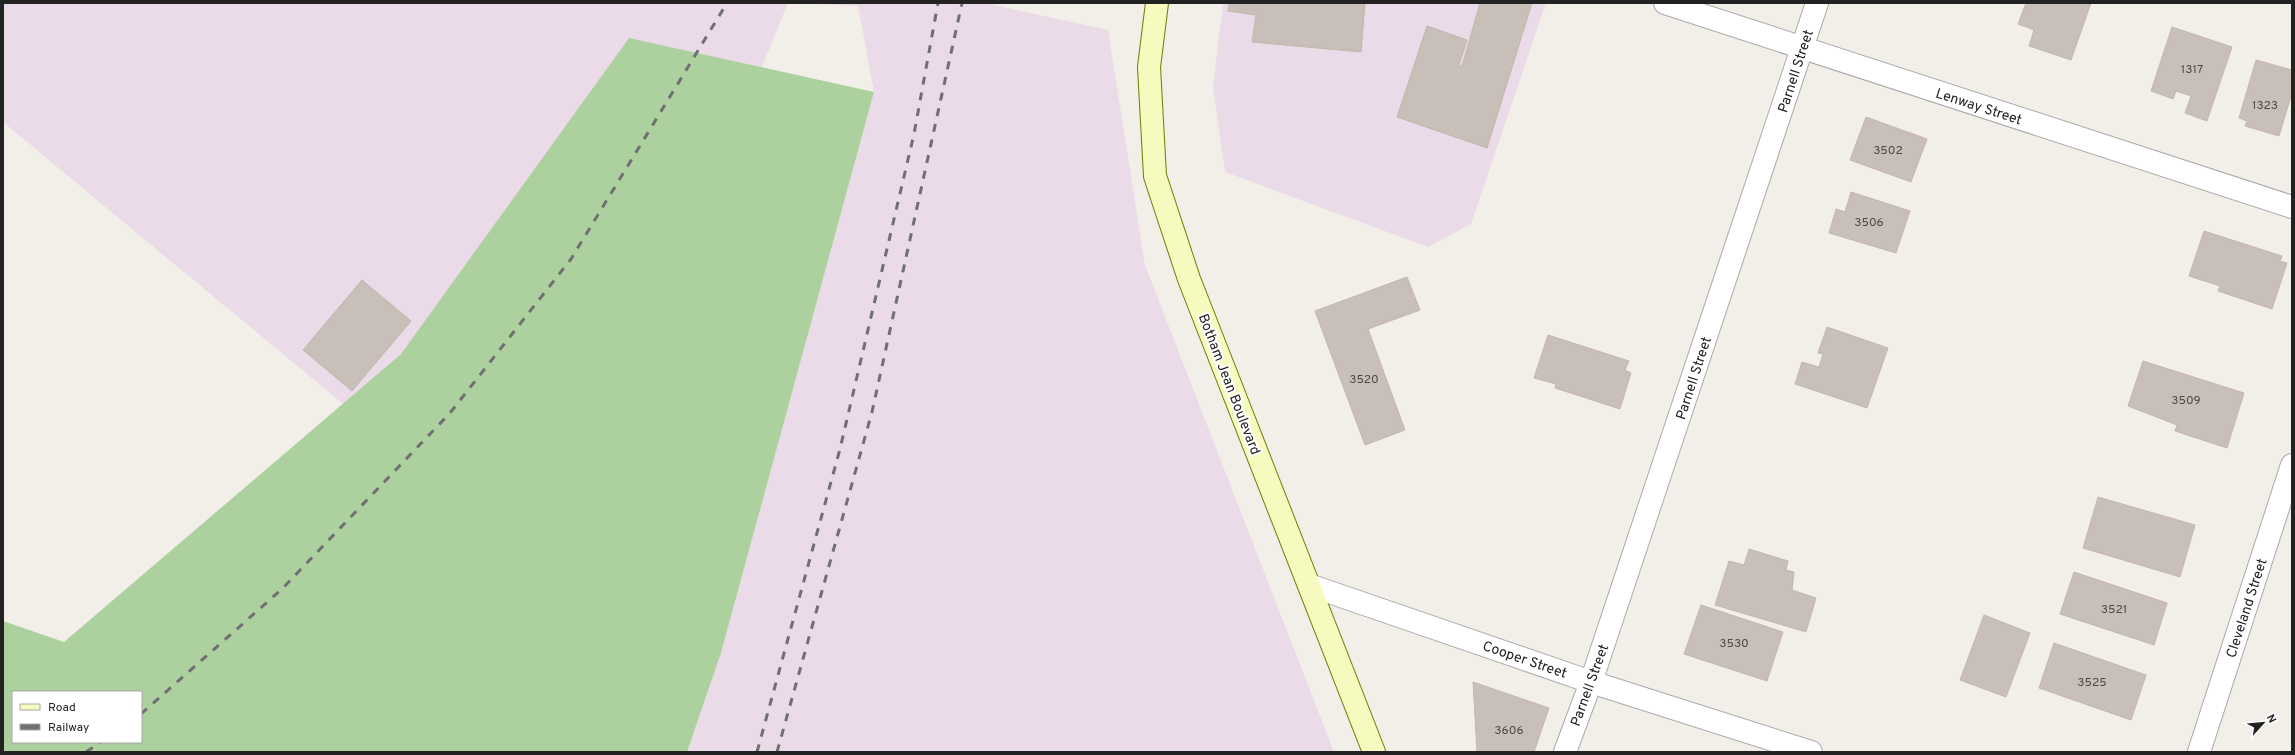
<svg xmlns="http://www.w3.org/2000/svg" width="2295" height="755" font-family="Overpass,sans-serif">
	<rect width="100%" height="100%" fill="#f2efe9"/>
	<path fill="#ebdbe8" d="M3,3h785l-60,147 -541,602h-184v-36l10,26h128v-50l234,-315 -32,27 -340,-282z
		M792,3h276l-78,1 118,26 37,235 189,487h-647l34,-99 153,-561 -16,-86z
		M1223,3h323l-75,221 -43,23 -203,-75 -12,-85z"/>
	<path fill="#add19e" fill-rule="evenodd" d="M629,38l245,54 -153,561 -34,99h-684v-131l61,21 337,-288zM13,692h128v50h-128z"/>
	<path fill="#c7bfb8" stroke="#c4b6ab" d="M1229,3h136l-4,49 -109,-10 4,-27 -28,-4z
		M1480,3h52l-45,145 -90,-31 30,-91 40,14 -8,25 3,1z
		M2026,3h65l-20,57 -42,-14 5,-16 -16,-6z
		M2172,27l60,20 -25,74 -22,-8 6,-17 -15,-5 -3,8 -22,-8z
		M2256,60l36,10v23l-13,43 -34,-10 2,-5 -8,-3z
		M1866,117l61,22 -16,43 -61,-22z
		M1851,192l59,19 -14,42 -67,-20 7,-24 9,3z
		M2204,231l78,25 -2,5 7,2 -15,46 -54,-18 2,-5 -31,-10z
		M1407,277l13,33 -52,19 37,101 -40,15 -50,-134z
		M362,280l49,41 -59,70 -49,-41z
		M1827,327l61,21 -21,60 -72,-24 7,-22 17,5 4,-13 -5,-1z
		M1548,335l81,26 -4,9 6,3 -11,36 -65,-21 1,-4 -22,-6z
		M2143,361l101,32 -17,55 -52,-17 2,-6 -49,-19z
		M2098,497l97,28 -15,52 -97,-29z
		M1749,549l39,12 -2,9 8,2 -2,18 24,8 -10,34 -91,-27 14,-44 15,4z
		M2074,572l93,31 -13,42 -94,-31z
		M1701,605l82,27 -16,49 -83,-27z
		M1984,615l46,18 -24,64 -46,-17z
		M2054,643l92,32 -15,45 -92,-32z
		M1473,682l76,26 -15,44h-57z"/>
	<g fill="none" stroke-linecap="round" stroke-linejoin="round">
		<g stroke="#a9a9a9" stroke-width="24">
			<path id="street" d="M1665,3l627,204
				M1309,585l282,97 220,70
				M1565,752l26,-70 226,-679
				M2199,752l93,-287"/>
		</g>
		<g stroke="#707d05" stroke-width="24">
			<path id="secondary" d="M1157,3l-8,64 6,109 34,103 185,473"/>
		</g>
		<use href="#street" stroke="#fff" stroke-width="22"/>
		<use href="#secondary" stroke="#f7fabf" stroke-width="22"/>
		<path stroke="#707070" stroke-width="3" stroke-dasharray="8 8" stroke-linecap="butt" d="M141,714l141,-125 168,-176 121,-154 156,-256
			M86,752l15,-10
			M757,752l83,-303 74,-315 24,-131
			M777,752l95,-340 90,-409"/>
	</g>
	<g text-anchor="middle" stroke-width="4" stroke-linejoin="round" paint-order="stroke">
		<g font-size="12" fill="#4b4948">
			<text x="2192" y="73">1317</text>
			<text x="2265" y="109">1323</text>
			<text x="1888" y="154">3502</text>
			<text x="1869" y="226">3506</text>
			<text x="1364" y="383">3520</text>
			<text x="2186" y="404">3509</text>
			<text x="2114" y="613">3521</text>
			<text x="1734" y="647">3530</text>
			<text x="2092" y="686">3525</text>
			<text x="1509" y="734">3606</text>
		</g>
		<g font-size="14" fill="#222" stroke="#fff">
			<text transform="translate(1795 71) rotate(-72)" y="5">Parnell Street</text>
			<text transform="translate(1979 106) rotate(18)" y="5">Lenway Street</text>
			<text transform="translate(1693 378) rotate(-72)" y="5">Parnell Street</text>
			<text transform="translate(1230 384) rotate(69)" y="5">Botham Jean Boulevard</text>
			<text transform="translate(2246 608) rotate(-72)" y="5">Cleveland Street</text>
			<text transform="translate(1525 659) rotate(19)" y="5">Cooper Street</text>
			<text transform="translate(1589 685) rotate(-70)" y="5">Parnell Street</text>
		</g>
	</g>
	<rect width="2295" height="755" fill="none" stroke="#222222" stroke-width="8"/>
	<rect x="12" y="691" width="130" height="52" fill="#ffffff" stroke="#a7a7a7"/>
	<rect x="20" y="704" width="20" height="6" fill="#f7fabf" stroke="#a7a7a7"/>
	<text x="48" y="711" font-size="12" fill="#222222">Road</text>
	<rect x="20" y="724" width="20" height="6" fill="#707070" stroke="#a7a7a7"/>
	<text x="48" y="731" font-size="12" fill="#222222">Railway</text>
	<g transform="translate(2263 723) rotate(63)" stroke="#ffffff" stroke-width="3" paint-order="stroke">
	<path d="M0-3L7 15L0 10L-7 15Z" fill="#222222"/>
	<text y="-6" font-size="11" font-weight="bold" text-anchor="middle" fill="#222222">N</text>
	</g>
</svg>
